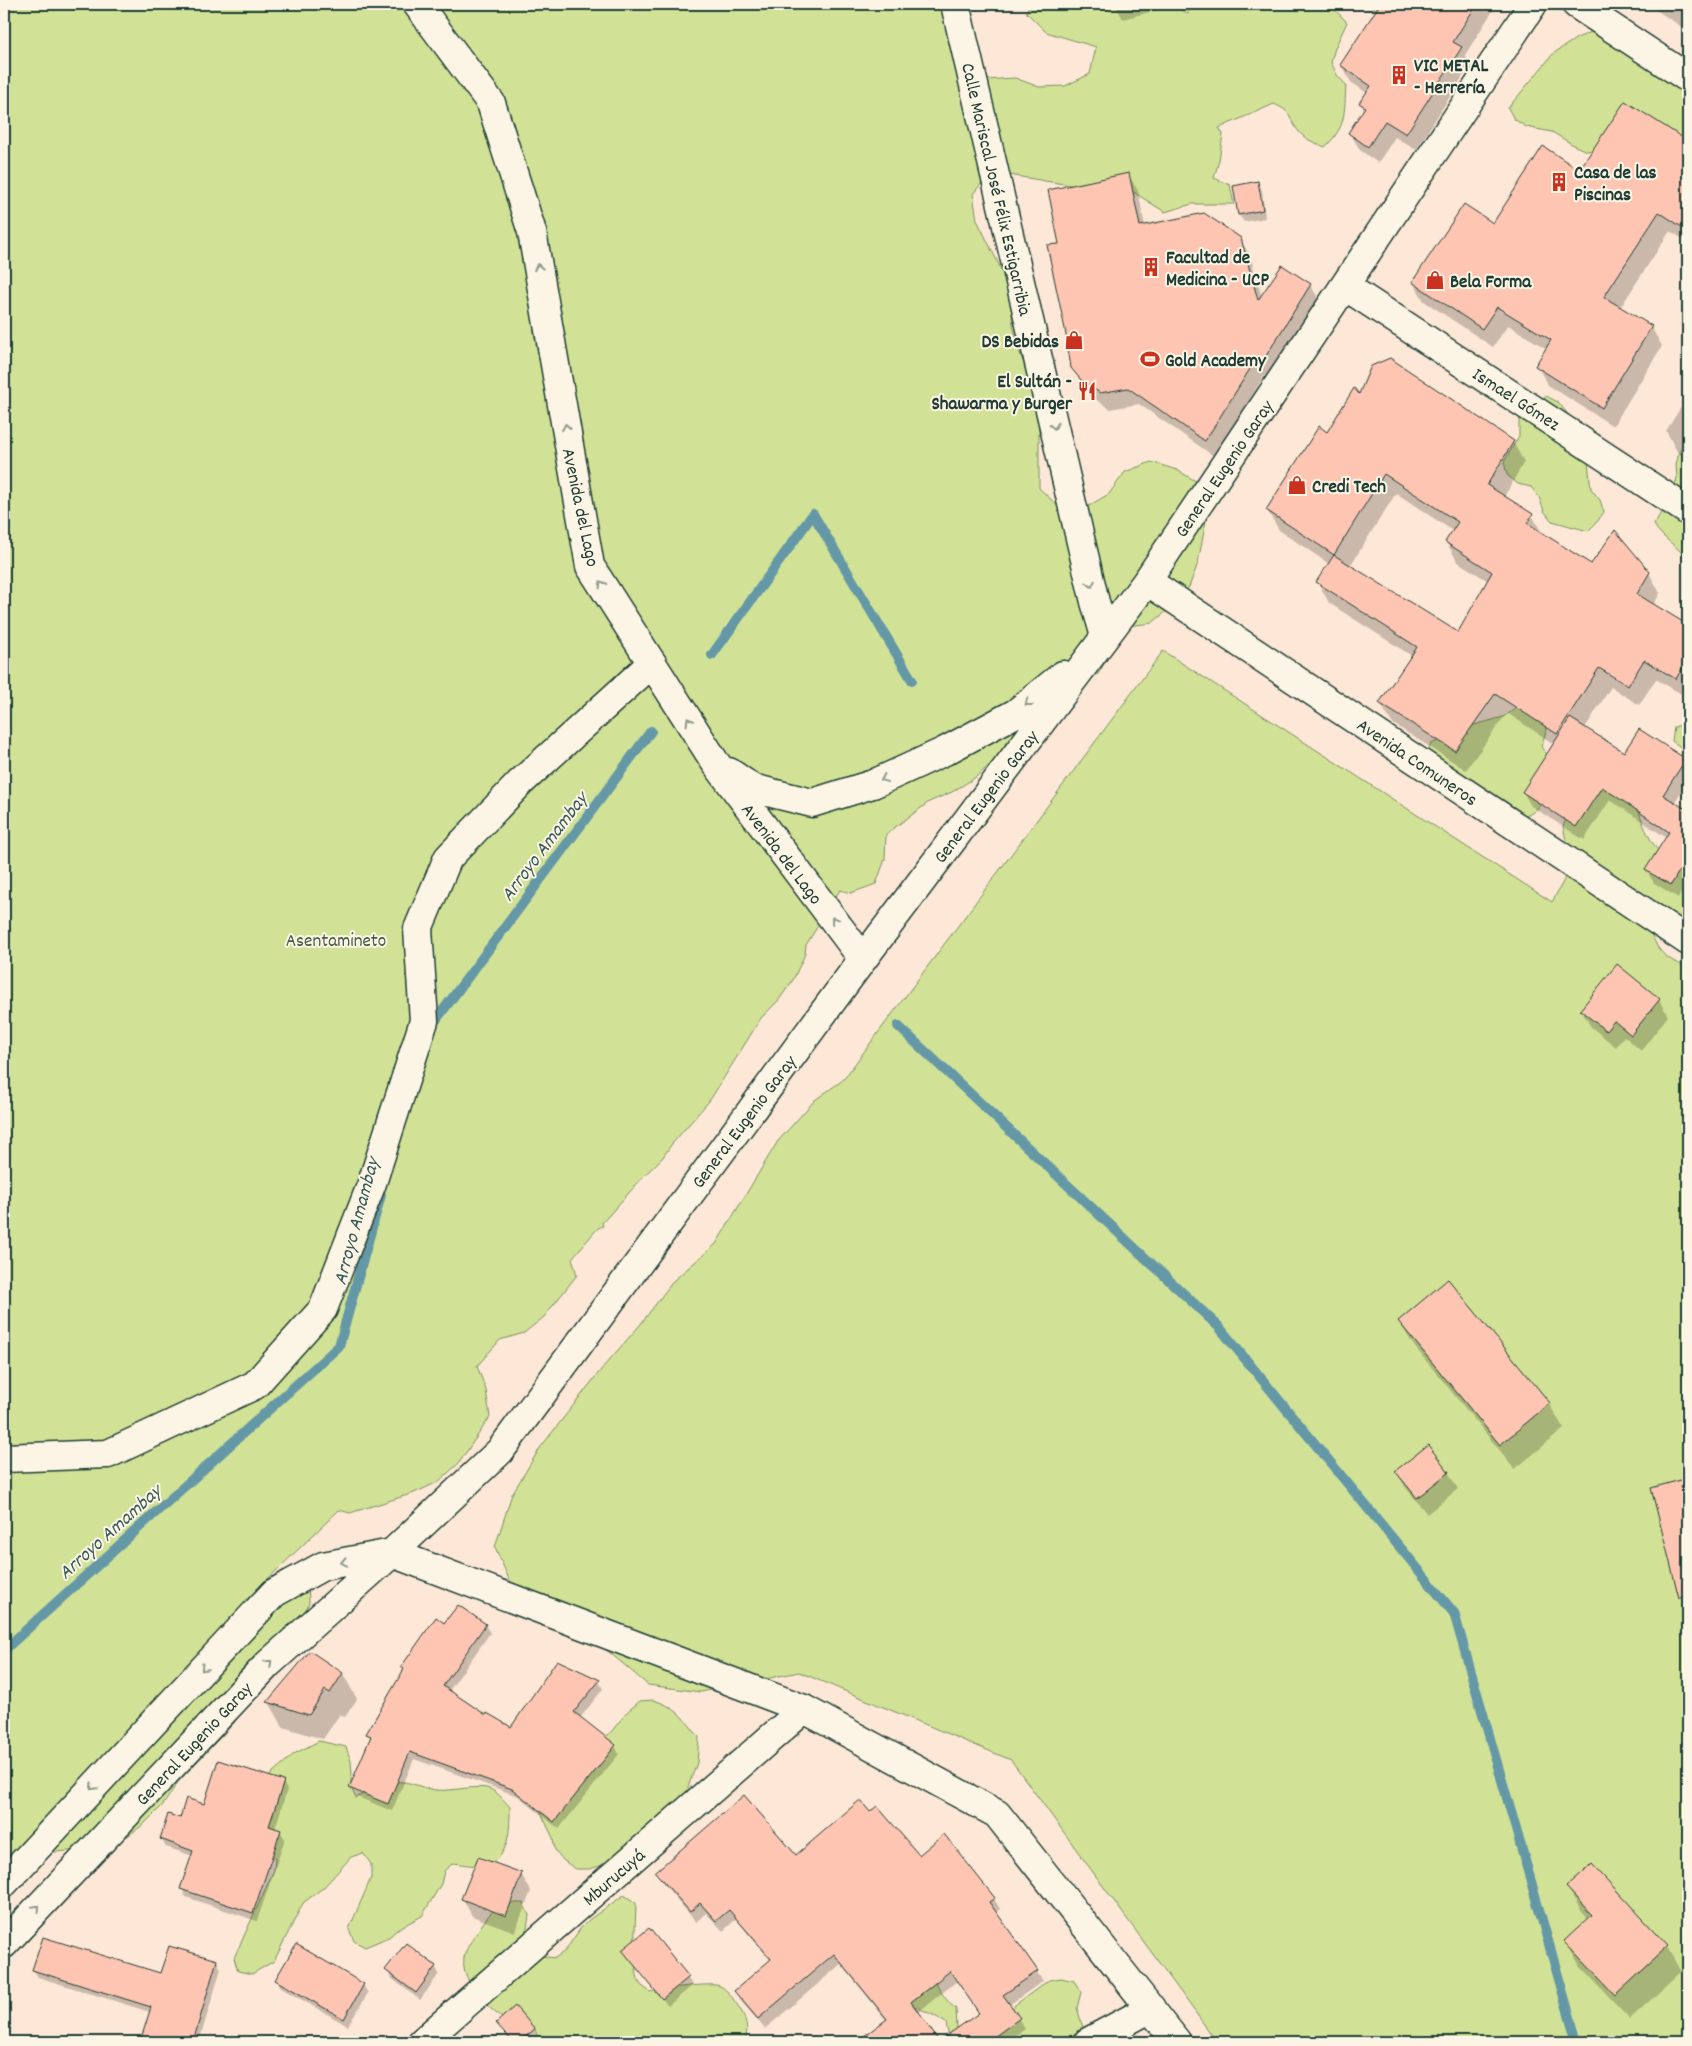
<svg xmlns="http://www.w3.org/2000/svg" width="1692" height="2046" font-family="Dekko,sans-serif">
	<rect width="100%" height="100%" fill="#fde7d6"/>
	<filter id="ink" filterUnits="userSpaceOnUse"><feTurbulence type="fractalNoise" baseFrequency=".02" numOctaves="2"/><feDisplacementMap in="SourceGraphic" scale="10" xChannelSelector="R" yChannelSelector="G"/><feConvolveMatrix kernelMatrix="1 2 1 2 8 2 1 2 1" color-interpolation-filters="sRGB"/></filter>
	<g filter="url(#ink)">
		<path fill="#d1e296" stroke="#789065" d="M4,4h960l22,76 29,-2 24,9 26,-1 25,-12 6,-27 -50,-15 -20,-20 4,-8h141l17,10v-10h141l18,18 -12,26 -4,14 6,13 9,10c-2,28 1,41 -21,62 -9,-4 -19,-7 -25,-14 -13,-15 -5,-20 -26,-29l-55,24 4,6 -4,26 -5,18 16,7 4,19h-42l-27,8 -46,-29 -43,3 -73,-12h-14l-16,20 4,26 25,51 8,26 3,28 7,28 19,52v83l19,18 27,2 24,-14 16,-22 26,-10 26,8 22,13 9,27 -10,53 -9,24 -16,19 -21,17 -25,3 -29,48 -20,13 -102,90 -24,15 -23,10 -43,32 -1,25 -9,25 -25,9 -11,-3 -34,55 -1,9 -12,26 -15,21 -17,17 -51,82 -39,45 -8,12 -19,19 -42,47 1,3 -5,2 -26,30 5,17 -33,42 -20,16 -24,7 -23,26 9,24 4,27 -31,46 -21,19 -24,11 -64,20 -11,-3 -93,90 37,-30 25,7 1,27 -43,70 -32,49 -56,59 -15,23 -20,20 -24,17 -25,7 -52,4 -38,21z
			M1615,22l73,49v90l-24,-19 -77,9 -12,-5 -23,-14 -26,-5 -12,-8 -6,-11 46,-55 23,-15z
			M1546,396l12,6 9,11 3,12 18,37 3,27 9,11 4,12 -7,10 -9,9 -36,-10 -8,-10 -5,-14 -8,-10 -13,-3 -11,-9 -3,-13 15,-26v-13l3,-14z
			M1686,441h2v120c-10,-16 -24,-20 -34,-36l19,-34 4,-13 -1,-13 3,-13z
			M1163,651l389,251 12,-22 5,-27 -6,-26 8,-24 14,-21 50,14c8,32 13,44 35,69l18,3v57l-41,-4c9,27 13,37 41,46v1075h-471l-206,-282 -212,-88 -98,20 -53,-7 -39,-33 -94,-59 -20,-46 17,-53 28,-46 64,-82 36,-41 34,-45 42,-36 62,-103 37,-41 28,-20z
			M1530,705l19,17 -8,25 8,10 -7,47 -10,9 -14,4 -92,-60 5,-13 40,-18 32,-9 12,-8z
			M1688,723v60c-7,-11 -7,-22 -6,-35l-10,-7 2,-14z
			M653,1700c23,6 31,19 46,37l-2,26 -9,24 2,13 -87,65 -14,4h-13l-12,-8 -9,-11 -2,-12 -12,-25 2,-13 57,-60 11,-8 17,-21 12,-10z
			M319,1741l27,6 5,14 1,13 -2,12 6,12c11,-7 26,-14 39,-16 14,-2 28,7 41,8 16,2 42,-6 54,-1 8,3 14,12 20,18 0,20 0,52 -24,58 -10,2 -23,-1 -33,-2l-9,8 -3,13 -19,32 -23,12 -10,9 -24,10 -11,-6 -5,-12 22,-51v-14l-8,-11 -12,4 -27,30 -21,16 -29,58 -22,13 -14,-3 -4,-13 40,-88 1,-12 -9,-11 -2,-63 8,-11 22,-19z
			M624,1895l12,8c0,17 -5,70 5,82 2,2 7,5 9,7 11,-3 62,-10 70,-6 8,4 13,13 18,20 8,11 11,23 7,36h-206l-4,-13c-9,-2 -19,-4 -26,-7 -19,-10 -49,-41 -45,-64 1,-9 9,-19 14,-27 13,-21 20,-29 45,-28l6,12 -4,27 3,12 27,4 10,-7 15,-22 10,-10z
			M1061,1978l13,3 7,11 -4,16 8,26 -1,8h-134l-4,-19 -11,-7 -25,-12 2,-12 20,-13c9,11 13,22 24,30l1,19 51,-12 7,-11 34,-25z"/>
		<path fill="#0003" fill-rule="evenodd" d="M1115,4h67l-59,15z
			M1366,4h131l-32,51 5,10 -54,85 -21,-13 -17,26 -18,-13 -10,-17 15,-24 -4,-6 6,-10 -16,-11 -10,-17 35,-54z
			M1647,4h41v27z
			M1625,102l63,41v99l-18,-11 -50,77 31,19 11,19 -49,80 -65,-41 -11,-19 10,-17 -39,-24 -15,22 -69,-46 -11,-19 80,-57 87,-53z
			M1128,174l10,17 7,35 95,13 10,17 12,41 20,-31 28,19 10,16 -50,79 -6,-4 -49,81 -76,-53 -29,5 -18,-12 -20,-30 -11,-122z
			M1258,182l4,8 3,28 -21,4 -5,-7z
			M1360,396l153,46 11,20 -20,35 28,18 11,20 49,30 57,8 11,20 -7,13 35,20v72l-32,-19 -17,26 -28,-18 -26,41 40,25 14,-22 47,29 2,5v16l-14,22 14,9v70l-10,16 -24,-15 -8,-13 21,-32 -57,-38 -26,40 -53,-34 -8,-14 31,-48 -47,-31 -41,57 -74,-47 -12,-20 32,-47 -83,-53 -11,-21 11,-18 -50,-34 -12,-20 60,-77zM1396,493l57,38 -7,11 12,20 30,19 -30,53 -108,-68z
			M1688,396v63l-10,-6 -12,-22z
			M1659,1000l9,16 -27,35 -17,-15 -8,11 -25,-20 -10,-17z
			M1448,1281l101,123 15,25 -49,40 -101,-123 -15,-24z
			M1396,1471l52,1 10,17 -31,25 -21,-26z
			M1688,1479v122l-12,-21 -24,-92z
			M445,1625h40l5,8 -41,58 38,25 24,13 88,-48 4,8 -23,29 35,28 4,8 -60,75 -41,-33 -104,-37 -22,52 -37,-15 -4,-8 20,-49 -3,-5 37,-63 -3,-4z
			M310,1652l33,22 14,25 -12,18 -5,-3 -17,25 -40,-12 -14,-25z
			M283,1782l4,8 -12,39 5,2 5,8 -28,82 -71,-24 -4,-8 11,-33 -27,-9 -5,-8 20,-20 24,-13z
			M870,1814l49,42 75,43 6,10 -5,4 48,68 -34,24 16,24 -18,13h-67l40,-28 -23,-33 -40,32 22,29h-74l-2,-4 24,-17 -46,-57 -76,65 -24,-28 -6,-10 36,-30 -35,-42 -13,12 -17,-18 -10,9 -33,-39 -6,-10 139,-16z
			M521,1874l10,17 -16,41 -43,-16 -9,-17z
			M1567,1887l100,60 14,25 -51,47 -50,-53 -14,-25 23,-21 -7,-8z
			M649,1930l44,55 -25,21 -44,-55z
			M217,1961l4,8 -22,73h-58l9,-30 -112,-35 -5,-8 128,6z
			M435,1966l4,8 -19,26 -29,-22 -4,-8z
			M277,1980l86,5 5,8 -20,33 -67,-38z
			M498,2023l36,7 4,8 -5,4h-21z"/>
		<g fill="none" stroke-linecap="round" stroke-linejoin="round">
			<path stroke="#6598a7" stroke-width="10" d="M712,655l101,-141 99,166
				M898,1026l321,301 235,286 123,429
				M430,1028l221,-297
				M4,1650l335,-304 42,-151"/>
		</g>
		<path fill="#fec5b2" stroke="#1f3d34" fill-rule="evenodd" d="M1380,4h97l-24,38 9,5 -56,87 -21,-13 -17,26 -20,-14 17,-26 -6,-4 12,-17 -31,-21z
			M1625,101l63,40v90l-29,-19 -55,85 48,29 -50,82 -67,-42 16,-26 -54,-33 -15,22 -70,-47 52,-78 29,19 50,-77 36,24z
			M1129,173l11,53 64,-13 37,25 17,62 24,-35 29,19 -50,80 -6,-3 -50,80 -77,-53 -28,5 -19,-13 -10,-12 -6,-39 -18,-84 12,-1 -11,-54z
			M1258,181l5,29 -25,5 -5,-29z
			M1390,358l124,83 -27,44 46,29 -6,9 64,41 24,-34 35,42 -13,22 51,31v33l-12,21 -32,-19 -16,26 -29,-18 -42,66 -62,-40 -40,57 -76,-48 38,-56 -101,-65 18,-27 -68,-45 53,-84 8,6 27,-44 5,6 12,-28zM1384,474l74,48 -13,20 47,30 -34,60 -124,-77z
			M1570,718l54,34 15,-23 47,30 -23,36 21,13 4,-7v55l-17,29 -26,-15 24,-38 -67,-45 -26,40 -54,-35z
			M1617,964l43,35 -29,36 -17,-14 -8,10 -26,-21z
			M1448,1279l102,124 -50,42 -102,-124z
			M1428,1445l21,27 -32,26 -22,-27z
			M1688,1478v119l-9,1 -28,-110z
			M458,1605l28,19 -43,62 43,29 1,-2 24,14 46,-67 43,20 -26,32 42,33 -62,77 -42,-33 -102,-37 -22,52 -39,-16 22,-52 -5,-2 38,-65 -3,-2 35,-50 8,6z
			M310,1651l33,22 -13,20 -5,-3 -16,25 -42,-13z
			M218,1760l66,21 -15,45 12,4 -28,83 -73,-24 13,-38 -33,-12 8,-25 12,4 6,-20 18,6z
			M744,1795l52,60 64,-55 10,12 7,-6 42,49 25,-21 51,64 -6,4 49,69 -35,24 17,23 -33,24h-131l31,-23 -53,-65 -76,65 -24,-28 37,-32 -42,-49 -13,11 -16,-18 -10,9 -35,-40zM950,1971l29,42 -40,28 -28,-39z
			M478,1857l44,16 -16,43 -45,-17z
			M1592,1864l76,82 -53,49 -51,-54 28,-26 -26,-28z
			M649,1928l40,49 -27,22 -40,-49z
			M43,1937l117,36 9,-27 48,14 -24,82h-53l11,-35 -119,-37z
			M406,1943l30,23 -20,27 -31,-23z
			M296,1944l68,40 -20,35 -69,-39z
			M515,2006l20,23 -16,13h-6l-17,-19z"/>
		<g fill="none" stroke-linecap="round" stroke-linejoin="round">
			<g stroke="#1f3d34" stroke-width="31">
				<path id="minor" d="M1576,4l112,74
					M1345,286l343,225
					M1147,581l541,360
					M4,1458l104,-4 147,-69 68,-76 49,-126 52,-162 -6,-92 30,-71 72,-75 132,-120
					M392,1553l412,156 193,105 180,228
					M422,2042l382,-333
					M1088,2042l63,-34"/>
			</g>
			<g stroke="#1f3d34" stroke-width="31">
				<path id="tertiary" d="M417,4l74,99 41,129 58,334 125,196 148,197
					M955,4l140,598 10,34
					M729,772l23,16 60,15 61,-19 72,-33 71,-38 47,-38
					M4,1883l270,-290 49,-27 69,-13
					M4,1944l264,-280 124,-111 108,-102 363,-492 284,-378 386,-577"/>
			</g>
			<use href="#minor" stroke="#fcf5e5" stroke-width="28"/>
			<use href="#tertiary" stroke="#fcf5e5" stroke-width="28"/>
		</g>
		<defs><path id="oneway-chevron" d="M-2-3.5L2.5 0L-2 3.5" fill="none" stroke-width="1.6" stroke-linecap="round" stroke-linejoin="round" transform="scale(1.25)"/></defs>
		<g stroke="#8e998c">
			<use href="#oneway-chevron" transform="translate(538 267) rotate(-100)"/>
			<use href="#oneway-chevron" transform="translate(1054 426) rotate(77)"/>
			<use href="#oneway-chevron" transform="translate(566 427) rotate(-100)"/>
			<use href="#oneway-chevron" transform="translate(602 584) rotate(-122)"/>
			<use href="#oneway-chevron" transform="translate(1091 584) rotate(77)"/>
			<use href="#oneway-chevron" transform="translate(1028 703) rotate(142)"/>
			<use href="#oneway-chevron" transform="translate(689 721) rotate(-122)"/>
			<use href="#oneway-chevron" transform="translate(884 779) rotate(156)"/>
			<use href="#oneway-chevron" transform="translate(834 920) rotate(-127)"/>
			<use href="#oneway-chevron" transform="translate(344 1562) rotate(169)"/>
			<use href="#oneway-chevron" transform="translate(269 1663) rotate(-44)"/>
			<use href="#oneway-chevron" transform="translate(204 1668) rotate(133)"/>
			<use href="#oneway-chevron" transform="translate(93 1787) rotate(133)"/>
			<use href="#oneway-chevron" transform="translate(37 1908) rotate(-47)"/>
		</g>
	</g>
	<defs>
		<g id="building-bare" transform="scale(1.5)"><path d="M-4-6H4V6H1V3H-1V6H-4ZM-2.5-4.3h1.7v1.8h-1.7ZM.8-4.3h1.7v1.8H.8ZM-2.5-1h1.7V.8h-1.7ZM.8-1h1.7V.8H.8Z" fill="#c8321e" stroke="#fcf5e5" stroke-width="2.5" paint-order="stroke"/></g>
		<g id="shop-bare" transform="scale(1.5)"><path d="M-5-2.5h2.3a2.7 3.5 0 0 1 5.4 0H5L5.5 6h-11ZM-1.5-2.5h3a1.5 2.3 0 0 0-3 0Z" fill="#c8321e" stroke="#fcf5e5" stroke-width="2.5" paint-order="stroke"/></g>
		<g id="stadium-bare" transform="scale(1.5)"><path d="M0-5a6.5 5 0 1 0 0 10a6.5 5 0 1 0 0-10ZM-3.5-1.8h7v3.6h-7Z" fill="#c8321e" stroke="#fcf5e5" stroke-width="2.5" paint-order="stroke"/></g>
		<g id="restaurant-bare" transform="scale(1.5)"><path d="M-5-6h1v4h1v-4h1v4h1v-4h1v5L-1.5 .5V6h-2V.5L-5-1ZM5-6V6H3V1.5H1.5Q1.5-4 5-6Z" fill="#c8321e" stroke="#fcf5e5" stroke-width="2.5" paint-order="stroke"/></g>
	</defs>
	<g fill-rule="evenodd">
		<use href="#building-bare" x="1399" y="75"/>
		<use href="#building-bare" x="1559" y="182"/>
		<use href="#building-bare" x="1151" y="267"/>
		<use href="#shop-bare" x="1435" y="280"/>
		<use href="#shop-bare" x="1074" y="340"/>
		<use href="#stadium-bare" x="1150" y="359"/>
		<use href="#restaurant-bare" x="1087" y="391"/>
		<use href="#shop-bare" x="1297" y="485"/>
	</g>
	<g text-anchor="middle" stroke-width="4" stroke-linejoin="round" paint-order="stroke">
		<g font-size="19" font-weight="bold" fill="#1f3d34" stroke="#fcf5e5" text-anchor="start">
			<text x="1414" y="71">VIC METAL<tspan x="1414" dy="22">- Herrería</tspan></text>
			<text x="1574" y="178">Casa de las<tspan x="1574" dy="22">Piscinas</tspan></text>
			<text x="1166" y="263">Facultad de<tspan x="1166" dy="22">Medicina - UCP</tspan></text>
			<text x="1450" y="287">Bela Forma</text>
			<text x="1059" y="347" text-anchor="end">DS Bebidas</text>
			<text x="1165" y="366">Gold Academy</text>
			<text x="1072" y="387" text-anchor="end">El Sultán -<tspan x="1072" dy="22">Shawarma y Burger</tspan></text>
			<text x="1312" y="492">Credi Tech</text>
		</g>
		<g font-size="19" fill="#1f3d34" stroke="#fcf5e5">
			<text transform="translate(998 189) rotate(77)" y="7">Calle Mariscal José Félix Estigarribia</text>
			<text transform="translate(1517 398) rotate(33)" y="7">Ismael Gómez</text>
			<text transform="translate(1223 468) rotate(-56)" y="7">General Eugenio Garay</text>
			<text transform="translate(582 507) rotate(78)" y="7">Avenida del Lago</text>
			<text transform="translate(1418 761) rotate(34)" y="7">Avenida Comuneros</text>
			<text transform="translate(985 796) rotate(-53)" y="7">General Eugenio Garay</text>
			<text transform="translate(783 853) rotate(53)" y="7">Avenida del Lago</text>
			<text transform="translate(743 1121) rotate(-53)" y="7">General Eugenio Garay</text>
			<text transform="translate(193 1743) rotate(-47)" y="7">General Eugenio Garay</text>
			<text transform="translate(613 1876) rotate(-41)" y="7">Mburucuyá</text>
		</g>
		<g font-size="19" fill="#435e48" stroke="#fcf5e5">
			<text x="336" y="946">Asentamineto</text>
		</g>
		<g font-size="20" font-style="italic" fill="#365b5a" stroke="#fcf5e5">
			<text transform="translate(543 846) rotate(-53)" y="7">Arroyo Amambay</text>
			<text transform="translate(355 1221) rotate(-75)" y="7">Arroyo Amambay</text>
			<text transform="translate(109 1531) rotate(-42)" y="7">Arroyo Amambay</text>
		</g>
	</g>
	<rect width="1692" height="2046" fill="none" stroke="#fcf5e5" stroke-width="20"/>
	<rect x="10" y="10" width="1672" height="2026" fill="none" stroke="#1f3d34" stroke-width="2" filter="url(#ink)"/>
</svg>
